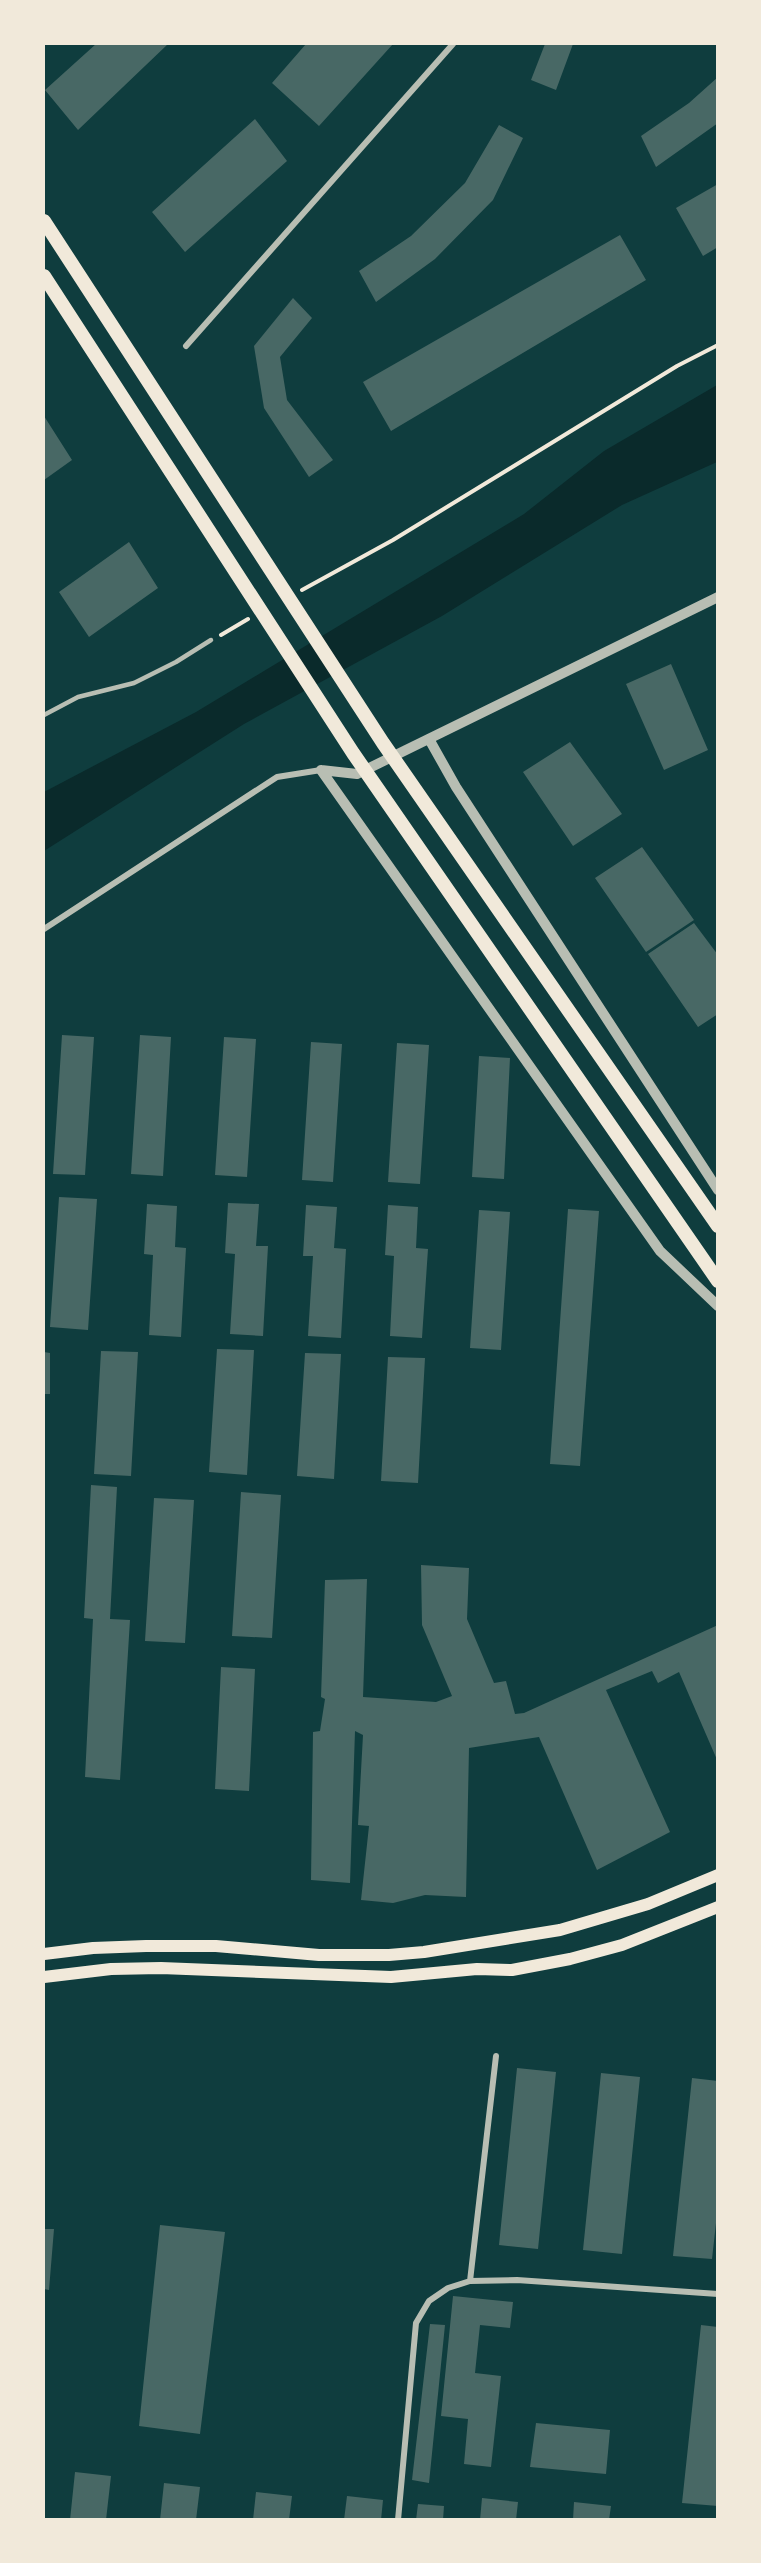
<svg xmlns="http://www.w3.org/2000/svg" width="761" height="2563" font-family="'IBM Plex Serif',serif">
	<rect width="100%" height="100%" fill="#0f3d3e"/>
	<path fill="#0a2a2b" d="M717,385v77l-95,43 -180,111 -198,108 -200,127v-59l152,-80 328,-198 80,-63z"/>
	<path fill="#486865" d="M96,44h72l-90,86 -33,-40z
		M306,44h87l-74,82 -47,-43z
		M545,44h28l-17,46 -25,-10z
		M718,77v46l-62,44 -15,-31 48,-33z
		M255,119l32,42 -102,91 -33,-40z
		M499,125l24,13 -30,62 -58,59 -59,43 -17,-31 52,-35 54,-53z
		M718,184v63l-15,9 -27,-48z
		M620,235l26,45 -255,151 -28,-49z
		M293,298l19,20 -32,39 7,43 46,60 -24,17 -45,-69 -10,-62z
		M44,416l28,44 -28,20z
		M129,542l29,46 -69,49 -30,-45z
		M671,664l37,86 -44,20 -38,-86z
		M570,742l52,72 -49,32 -50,-74z
		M642,847l52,73 -48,32 -51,-74z
		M694,923l24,32v59l-20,13 -50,-73z
		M62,1035l32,2 -9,138 -32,-1z
		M140,1035l31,2 -8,139 -32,-2z
		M224,1037l32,2 -9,138 -32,-2z
		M311,1042l31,2 -9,138 -31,-2z
		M397,1043l32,2 -9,139 -32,-2z
		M479,1056l31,2 -6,121 -32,-2z
		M59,1197l38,2 -9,131 -38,-3z
		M228,1203l31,1 -3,42h12l-5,90 -33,-2 5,-80 -10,-1z
		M147,1204l30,2 -2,41 11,1 -5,89 -32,-2 4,-80 -9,-1z
		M306,1205l31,2 -3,41 12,1 -5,89 -33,-2 5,-80h-10z
		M388,1205l30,2 -2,41 12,1 -6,89 -32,-2 4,-80 -9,-1z
		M568,1209l31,2 -19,255 -30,-2z
		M479,1210l31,2 -9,138 -31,-2z
		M217,1349l37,1 -7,125 -38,-3z
		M101,1351l37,1 -7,124 -37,-2z
		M44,1352l6,1v41h-6z
		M305,1353l36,1 -7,125 -37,-3z
		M388,1357l37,1 -7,125 -37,-2z
		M91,1485l26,2 -7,132 20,1 -10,160 -35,-3 8,-158 -9,-1z
		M241,1492l40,3 -9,143 -40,-2z
		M154,1498l40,2 -9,143 -40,-2z
		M421,1565l48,3 -2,51 27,64 12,-2 9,33 9,-1 194,-88v137l-39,-90 -21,11 -6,-12 -46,19 64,142 -73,38 -58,-133 -70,11 -3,149 -41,-2 -32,8 -32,-3 8,-74 -11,-1 5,-90 -8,-4 -5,152 -39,-3 2,-148 7,-1 5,-32 -4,-2 4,-117 42,-1 -4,118 73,5 16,-6 -30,-71z
		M221,1667l34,2 -6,122 -34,-2z
		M517,2068l39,4 -18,177 -39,-4z
		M601,2073l39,4 -18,177 -39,-4z
		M692,2078l26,3v124l-6,54 -39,-3z
		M160,2225l65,7 -25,202 -61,-8z
		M44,2229h10l-5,61 -5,-1z
		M453,2296l60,6 -3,26 -30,-3 -5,48 26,3 -10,91 -27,-3 4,-45 -27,-3z
		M430,2324l15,1 -16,158 -17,-3z
		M701,2325l17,2v179l-36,-3z
		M536,2423l74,7 -4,44 -76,-7z
		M75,2472l36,4 -5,44h-36z
		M164,2483l36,4 -4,33h-36z
		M256,2492l36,4 -3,24h-36z
		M347,2496l36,4 -2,20h-37z
		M482,2498l36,4 -2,18h-36z
		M574,2502l37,4 -2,14h-36z
		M418,2504l26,2 -1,14h-27z"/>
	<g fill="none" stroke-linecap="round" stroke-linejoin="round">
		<path stroke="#f1e9da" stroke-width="4" d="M302,590l91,-50 284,-174 41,-21
			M221,635l27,-16"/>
		<path stroke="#b8beb3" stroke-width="4.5" d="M44,715l34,-18 56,-14 42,-21 35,-22"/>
		<path stroke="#b8beb3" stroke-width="6" d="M186,346l267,-302
			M44,929l233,-152 44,-7
			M470,2281l26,-225
			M398,2520l18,-197 13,-22 19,-13 22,-7 47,-1 201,14"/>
		<path stroke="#b8beb3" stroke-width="10" d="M429,739l27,48 262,403
			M321,770l339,481 58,55
			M321,770l36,4 361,-177"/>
		<path stroke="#f1e9da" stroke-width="12" d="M44,1954l49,-6 53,-2h70l103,9h70l35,-3 136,-22 88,-26 70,-29
			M44,1977l67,-8 50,-1 230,9 86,-8 35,1 58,-11 52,-14 96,-38"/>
		<path stroke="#f1e9da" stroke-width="14" d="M44,221l339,522 335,483
			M44,276l309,477 365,528"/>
	</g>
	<rect width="761" height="2563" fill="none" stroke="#f1e9da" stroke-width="90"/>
</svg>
